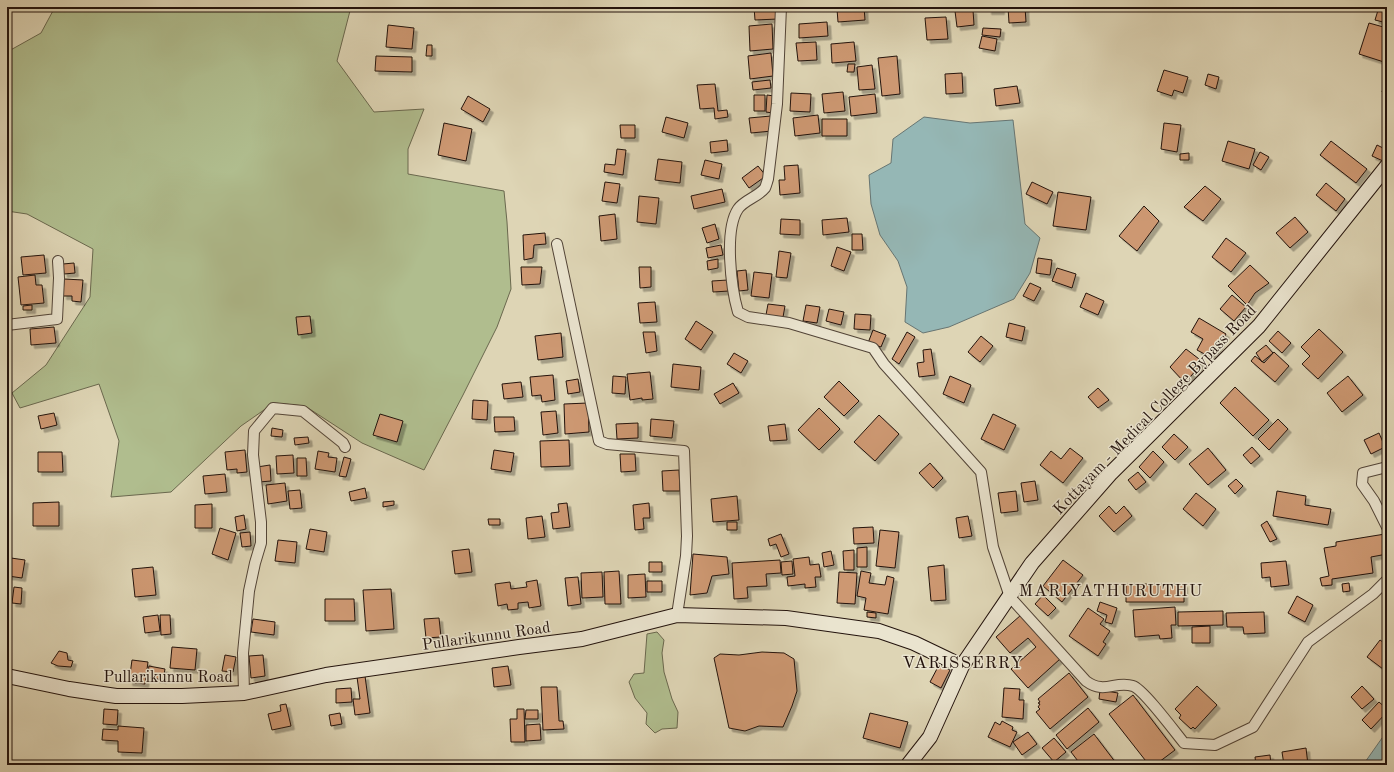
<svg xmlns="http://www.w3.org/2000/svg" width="1394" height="772" font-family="'Old Standard TT',serif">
	<defs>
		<filter id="shadow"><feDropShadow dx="3.5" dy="3.5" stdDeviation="0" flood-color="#0004"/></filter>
	</defs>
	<rect width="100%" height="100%" fill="#ded5b5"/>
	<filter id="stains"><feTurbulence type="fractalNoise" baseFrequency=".005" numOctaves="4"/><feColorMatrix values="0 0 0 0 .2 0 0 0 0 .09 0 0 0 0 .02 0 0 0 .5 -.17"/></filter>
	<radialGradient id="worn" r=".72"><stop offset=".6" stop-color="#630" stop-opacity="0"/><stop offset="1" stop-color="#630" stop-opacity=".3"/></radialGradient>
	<path fill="#b0bd8e" stroke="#6a684e" d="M55,7h296l-14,54 37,51 50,-3 -16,40v25l96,17 3,31 4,67 -14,38 -34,68 -39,75 -62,-27 -57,-37 -31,-3 -33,23 -70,66 -60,5 8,-56 -20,-57 -79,24 -8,-15 34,-28 44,-68 3,-48 -66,-35 -20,-3v-159l34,-19z
		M657,632l7,8 -2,13 2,19 8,27 6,13 -1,16 -15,1 -7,4 -9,-9 1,-11 -12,-15 -6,-16 5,-8 10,-1 3,-39z"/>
	<path fill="#95b7b5" stroke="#677572" d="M924,117l46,6 43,-3 12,104 15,14 -10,35 -16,26 -65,28 -26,6 -18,-11 2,-35 -9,-26 -18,-26 -9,-31 -2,-29 22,-12 2,-24z
		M1387,731v34h-24z"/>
	<path fill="#cd9872" stroke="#23130d" filter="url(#shadow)" d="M754,7h23l1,12 -23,1z
		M864,7l1,13 -27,2 -1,-13z
		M988,7h13v4h-13z
		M1008,7h17l1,15 -17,1z
		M1379,7l8,2v14l-12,-3z
		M973,10l1,15 -17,2 -2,-16z
		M946,17l2,22 -21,1 -2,-22z
		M827,22l1,14 -29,2v-14z
		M1369,23l18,5v35l-28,-9z
		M772,24l1,25 -23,2 -1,-25z
		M388,25l26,3 -2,21 -26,-2z
		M983,28l18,1 -1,8 -18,-2z
		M982,36l15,3 -2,12 -16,-3z
		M816,42l1,18 -19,1 -2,-18z
		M854,42l2,19 -24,2 -1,-19z
		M427,45h5v11h-6z
		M771,53l2,23 -23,3 -2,-23z
		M376,56l36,1v15l-37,-1z
		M897,56l3,38 -18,2 -4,-38z
		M848,64h7l-1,8h-7z
		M872,65l3,24 -16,1 -2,-23z
		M1164,70l24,7 -5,16 -9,-3 -2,6 -15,-5z
		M962,73l1,20 -17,1 -1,-20z
		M1208,74l11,3 -3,12 -11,-4z
		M1386,78h1v16l-5,-2z
		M770,80l1,8 -18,2 -1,-8z
		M715,84l3,27 9,-1 1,7 -13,2 -1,-11 -14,1 -3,-24z
		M1017,86l3,17 -24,3 -2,-17z
		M843,92l2,19 -21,2 -2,-19z
		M791,93l20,1 -1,18 -20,-1z
		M875,94l2,19 -26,3 -2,-19z
		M754,95h11v16h-11z
		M767,95l7,1 -1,17 -7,-1z
		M468,96l22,13 -7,13 -22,-13z
		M818,115l2,18 -25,3 -2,-18z
		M771,116l1,15 -21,2 -2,-15z
		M666,117l22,6 -4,15 -22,-6z
		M822,119h25v17h-25z
		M444,123l28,6 -6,32 -28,-6z
		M1164,123l17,2 -4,27 -16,-3z
		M620,125h15v13h-14z
		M727,140l1,11 -17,2 -1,-11z
		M1228,141l27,8 -6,20 -27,-8z
		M1331,141l36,28 -11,14 -36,-28z
		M1377,145l10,5v3l-4,8 -11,-5z
		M617,149l9,1 -3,25 -19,-3 1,-8 10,1z
		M1260,152l9,5 -8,13 -8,-5z
		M1189,153v7h-9v-6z
		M658,159l24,3 -2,21 -25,-3z
		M705,160l17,4 -3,15 -18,-4z
		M798,165l2,28 -20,2 -1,-15h6l-1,-14z
		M758,166l8,10 -17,12 -7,-10z
		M605,182l15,2 -3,19 -15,-2z
		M1032,182l21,10 -6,12 -21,-10z
		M1326,183l19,16 -9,12 -20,-16z
		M1205,186l16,13 -18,22 -19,-14z
		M722,189l3,13 -31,7 -3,-13z
		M1058,192l33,5 -5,33 -33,-4z
		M639,196l20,2 -3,26 -19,-2z
		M1144,206l15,15 -22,30 -18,-15z
		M615,214l2,25 -16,2 -2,-25z
		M1295,217l13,15 -18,16 -14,-15z
		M847,218l2,14 -26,3 -1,-15z
		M781,219l19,1v15l-20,-1z
		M715,224l4,15 -12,4 -5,-15z
		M545,233l1,11 -12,1 -1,13 -9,2 -1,-25z
		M852,234h10l1,16h-11z
		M1226,238l20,15 -15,19 -19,-15z
		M721,245l2,10 -15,3 -2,-10z
		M837,247l14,5 -7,19 -13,-5z
		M779,251l12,2 -4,25 -11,-1z
		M44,255l2,18 -23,2 -2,-18z
		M1038,258l14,2 -2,15 -14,-2z
		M718,259v9l-10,2 -1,-9z
		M74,263l1,10 -11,1 -1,-10z
		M1250,265l19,18 -14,10 -8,12 -19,-19z
		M521,267h21l-2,17 -18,1z
		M639,267h12v20l-11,1z
		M1057,268l19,6 -4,14 -20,-7z
		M746,270l2,20 -9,1 -2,-20z
		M754,272l18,2 -3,24 -18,-2z
		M35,275l1,10h6l2,18 -23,2 -3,-28z
		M64,279l19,1 -2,22 -9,-1v-5h-9z
		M728,280l1,11 -16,1 -1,-11z
		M1030,283l11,5 -7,13 -11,-5z
		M1086,293l18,8 -6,14 -18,-8z
		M1232,295l14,12 -12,14 -14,-12z
		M655,302l2,20 -17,1 -2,-20z
		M768,304l17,2 -2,11 -17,-2z
		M32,305v5h-9v-4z
		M806,305l14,2 -3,16 -14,-2z
		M829,309l15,3 -3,13 -15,-4z
		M855,314l16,1 -1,15 -16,-1z
		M310,316l2,17 -14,2 -2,-18z
		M1199,318l27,16 -14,24 -15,-8 6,-11 -12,-7z
		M696,321l17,11 -12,18 -16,-11z
		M1009,323l16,4 -3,14 -16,-4z
		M54,327l2,16 -25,2 -1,-16z
		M1319,329l24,23 -25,27 -16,-15 8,-8 -9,-9z
		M873,330l13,5 -5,12 -13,-4z
		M1278,331l13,12 -9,10 -13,-12z
		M643,332h12l2,19 -11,2z
		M907,332l8,5 -16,27 -7,-5z
		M561,333l2,24 -25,3 -3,-24z
		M981,336l12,10 -13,16 -12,-10z
		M1266,345l7,8 -11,9 -6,-9z
		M931,349l4,26 -16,2 -2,-14 7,-1 -1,-12z
		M1186,349l17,13 -18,21 -15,-16z
		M1274,352l15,14 -14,16 -24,-21 4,-5 9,7z
		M734,353l14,8 -7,12 -14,-9z
		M673,364l28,3 -2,23 -28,-3z
		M650,372l3,27 -11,1v-2l-12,2 -3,-26z
		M553,375l2,25 -13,2 -1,-7 -9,1 -2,-19z
		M613,376l13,1 -1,17 -13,-1z
		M950,376l21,9 -7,18 -21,-9z
		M1348,376l15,19 -21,17 -15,-19z
		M578,379l2,13 -12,2 -2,-13z
		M839,381l20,20 -15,15 -20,-19z
		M521,382l2,15 -19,2 -2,-15z
		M733,383l6,10 -19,11 -6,-10z
		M1235,387l34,33 -16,16 -33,-33z
		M1098,388l11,12 -11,8 -10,-11z
		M473,400l15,1 -1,19 -15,-1z
		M588,403l1,29 -24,2 -1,-30z
		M819,408l21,21 -21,21 -21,-20z
		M556,411l2,22 -15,2 -2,-23z
		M54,413l3,12 -16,4 -3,-13z
		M380,414l23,7 -6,21 -24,-7z
		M993,414l23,11 -12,25 -23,-11z
		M879,415l20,19 -24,27 -21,-19z
		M494,417h20l1,14 -20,1z
		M651,419l23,2 -2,17 -22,-2z
		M1278,419l10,10 -19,21 -11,-11z
		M638,423v15l-21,1 -1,-15z
		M785,424l2,16 -17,1 -2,-15z
		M272,428l11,2 -1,7 -11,-1z
		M1379,433l6,14 -14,7 -7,-14z
		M1174,434l14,13 -13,13 -13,-13z
		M308,437l1,6 -14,2 -1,-7z
		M569,440l1,26 -29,1 -1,-26z
		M1252,447l8,9 -9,8 -8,-9z
		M1070,448l13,10 -20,25 -23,-18 11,-14 10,8z
		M1208,448l18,22 -18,15 -19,-21z
		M245,450l2,22 -10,1v-4l-10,1 -2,-18z
		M494,450l20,3 -3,19 -20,-3z
		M318,451l11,2 -1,4 9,1 -2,14 -20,-3z
		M1153,451l11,11 -14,16 -11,-11z
		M38,452h24l1,20h-25z
		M620,454h15l1,17 -15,1z
		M293,455l1,18 -17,1 -1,-18z
		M344,457l7,2 -5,18 -7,-1z
		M297,458h9l1,18h-10z
		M930,463l13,15 -10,10 -14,-15z
		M270,465l1,16 -12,1 -2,-15z
		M679,470l1,21h-17l-1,-20z
		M1138,472l8,10 -10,8 -8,-10z
		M225,474l2,18 -22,2 -2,-18z
		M1387,478v11l-3,-10z
		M1236,479l7,7 -8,8 -7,-8z
		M1035,481l3,19 -14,2 -3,-19z
		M285,483l2,18 -19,3 -2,-19z
		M365,488l2,10 -16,3 -2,-9z
		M300,490l2,18 -12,1 -2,-18z
		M1016,491l2,20 -17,2 -3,-20z
		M1277,491l29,5 -1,9 26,4 -3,16 -55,-9z
		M1196,493l20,16 -13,17 -20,-17z
		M737,496l2,24 -26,2 -2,-23z
		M394,501v4l-11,2v-5z
		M59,502v24h-26v-23z
		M1387,502v15l-5,-13z
		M567,503l3,24 -17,2 -2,-16 8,-1 -1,-8z
		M649,503l1,15h-7l1,11 -9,1 -2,-25z
		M212,504v24h-17v-23z
		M1109,506l7,8 8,-8 8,10 -18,16 -15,-16z
		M244,515l2,14 -9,2 -2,-14z
		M542,516l3,21 -17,2 -2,-21z
		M968,516l4,20 -13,2 -3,-20z
		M488,519h12v6h-11z
		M1267,521l10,18 -7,3 -9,-17z
		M727,522h10v8h-10z
		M873,527l1,16 -20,1 -1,-16z
		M220,528l16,5 -8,27 -16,-6z
		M310,529l17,3 -3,20 -18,-3z
		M880,530l19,2 -4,36 -19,-2z
		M250,532l1,14 -9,1 -2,-14z
		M781,534l8,20 -8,3 -5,-13 -6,2 -2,-7z
		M1385,534l2,20 -16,3 2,16 -41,6v6l-10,1 -2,-8 9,-2 -5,-28 12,-2v-4z
		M278,540l19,2 -2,21 -20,-2z
		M867,547v20h-10v-19z
		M469,549l3,23 -17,2 -3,-23z
		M854,550v20h-10l-1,-19z
		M831,551l3,14 -10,2 -2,-14z
		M693,554l34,3 2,17 -17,2 -5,17 -17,2z
		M809,557l1,8 9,-1 2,13h-6l1,10 -11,1v-4l-17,2 -1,-9 8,-1 -2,-17z
		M11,558l14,2 -3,18 -14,-2z
		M780,560l1,13 -15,1 1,12 -20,1 1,11 -14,1 -2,-36z
		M1063,560l20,15 -21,27 -19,-16z
		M792,561l1,13 -11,1 -1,-13z
		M1286,561l3,24 -18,2 -1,-10 -8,1 -1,-15z
		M649,562h13v10h-13z
		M944,565l2,35 -15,1 -3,-34z
		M153,567l3,28 -21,2 -3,-28z
		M619,571l2,33h-16l-1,-32z
		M861,571l10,2 -2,10 16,2 2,-9 7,2 -6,36 -24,-4 2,-12 -9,-2z
		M602,572l1,25 -21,1 -1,-25z
		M839,572l18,1 -2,31 -18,-1z
		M645,574l1,23 -18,1v-23z
		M578,577l3,27 -13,2 -3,-28z
		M537,580l4,26 -12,2 -1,-6 -10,1v6l-10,1 -1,-6 -9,2 -3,-22 15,-2 1,7 16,-2 -1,-5z
		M647,581h15v11h-15z
		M1349,583l1,8 -7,1 -1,-8z
		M1126,584h58v18h-58z
		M14,587l8,1 -1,16 -9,-1z
		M391,589l3,40 -28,2 -3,-41z
		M1043,595l13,13 -8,8 -13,-12z
		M1297,596l16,9 -8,17 -17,-9z
		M325,599h29l1,22h-30z
		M1100,602l17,6 -5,16 -7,-2 2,-7 -10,-4z
		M1175,607l1,18h-5l1,13 -12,1 -1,-4 -24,2 -2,-27z
		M1088,608l16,11 -4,5 10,7 -7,11 3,2 -8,12 -29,-20z
		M1223,611v14l-45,1v-14z
		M867,612l9,1v5l-9,-1z
		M1264,612l1,21 -21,1 -1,-7h-16l-1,-14z
		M158,615l2,16 -15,2 -2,-16z
		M160,615h10l1,19 -10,1z
		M1021,615l39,44 -32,29 -17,-19 25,-22 -8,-9 -18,15 -14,-16z
		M439,618l2,19 -15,1 -2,-19z
		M253,619l22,3 -1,13 -23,-3z
		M1210,626v17h-18v-16z
		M1380,640l7,5v27l-20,-15z
		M172,647l25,2 -2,21 -25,-2z
		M59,651l8,2 1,7 5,1 -2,6 -13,-1 -7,-3z
		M762,652l22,1 10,6 3,32 -5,15 -9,21 -24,-1 -14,5 -16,-3 -15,-70 6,-4 19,1z
		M225,655l11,2 -3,15 -11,-1z
		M263,655l2,21 -14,2 -2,-22z
		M132,660l16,2 -3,22 -16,-2z
		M939,665l11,5 -9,18 -11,-6z
		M149,666l16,3 -2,11 -16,-3z
		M508,666l3,19 -17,2 -2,-19z
		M1069,673l19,24 -38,32 -14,-17 4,-3 -2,-2 2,-3 -2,-1 2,-1 -2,-3z
		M365,676l5,37 -15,2 -2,-16h7l-3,-22z
		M1197,686l20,19 -22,24 -2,-2 -2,2 -12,-11 2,-3 -6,-6z
		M1362,686l12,13 -12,10 -11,-12z
		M541,687h16l2,34h4l1,8 -21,1z
		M351,688l1,14 -16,1v-14z
		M1004,688l16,1 -1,11h5l-1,19 -21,-2z
		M1100,690l18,3 -2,9 -17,-3z
		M1133,695l42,55 -20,15h-6l-40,-51z
		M1379,702l8,7v3l-16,17 -9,-9z
		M286,704l5,22 -19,4 -4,-16 13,-3 -1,-6z
		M1088,708l11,14 -32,27 -11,-14z
		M104,709l14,1 -1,15 -14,-1z
		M517,709h7l1,33h-14l-1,-23h7z
		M526,710h12v9h-13z
		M340,713l2,11 -11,2 -2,-11z
		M870,713l38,9 -8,26 -37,-10z
		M1002,721l11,6 -1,3 5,2 -7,15 -22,-10 7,-15 5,3z
		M540,724l1,16 -15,1v-16z
		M118,726l26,2 -2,25 -24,-1v-11l-16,-1 1,-11 15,1z
		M1028,732l9,12 -15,11 -9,-13z
		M1094,734l22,29 -3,2h-32l-10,-13z
		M1054,738l12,14 -12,10 -12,-14z
		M1306,748l2,17h-24l-2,-13z
		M1270,755l1,10h-15l-1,-8z
		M705,762v3h-30v-1z
		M572,763v2h-24z"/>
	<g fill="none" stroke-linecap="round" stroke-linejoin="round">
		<g stroke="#524437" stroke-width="12">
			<path id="minor" d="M781,7l-4,97 -9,75c-1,3 -2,7 -3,9 -7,9 -21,12 -27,21 -14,21 -7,79 0,103l10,5 41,6 84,25 11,16 97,108 12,75 17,50 76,84c19,14 29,-1 47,5 10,3 42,46 51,57l31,2 38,-18 55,-85 65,-48 14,-14
				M557,244l42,197 8,3 77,7 3,85 -1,20 -9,59
				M7,325l50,-6 2,-41 -1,-17
				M1387,467l-24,6 -1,11 12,17 13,26
				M244,693l-1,-40 6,-62 6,-28 6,-20v-21l-8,-67 1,-24 19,-23 30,3 40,32 2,4"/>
		</g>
		<g stroke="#23130d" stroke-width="16">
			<path id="secondary" d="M7,676l62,13 47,7h66l62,-3 82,-18 193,-28 63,-8 95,-24 109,3 93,13 35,12 48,23
				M908,765l22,-28 32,-71 70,-103 79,-90 148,-147 128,-160"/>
		</g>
		<use href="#minor" stroke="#eae4cf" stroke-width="10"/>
		<use href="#secondary" stroke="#eae4cf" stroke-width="14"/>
	</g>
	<g text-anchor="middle" stroke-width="3" stroke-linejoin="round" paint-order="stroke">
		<g font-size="16" fill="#23130d" stroke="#eae4cf">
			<text transform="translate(1154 409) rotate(-46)" y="6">Kottayam - Medical College Bypass Road</text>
			<text transform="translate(486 635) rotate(-8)" y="6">Pullarikunnu Road</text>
			<text x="168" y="682">Pullarikunnu Road</text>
		</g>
		<g font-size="17" letter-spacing="1" fill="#23130d" stroke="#eae4cf">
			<text x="1111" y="596">MARIYATHURUTHU</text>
			<text x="963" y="668">VARISSERRY</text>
		</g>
	</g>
	<rect width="1394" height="772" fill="none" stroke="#ded5b5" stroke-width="24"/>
	<rect x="8" y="8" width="1378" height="756" fill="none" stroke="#23130d" stroke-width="2"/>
	<rect x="12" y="12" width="1370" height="748" fill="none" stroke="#23130d"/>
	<rect width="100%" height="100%" filter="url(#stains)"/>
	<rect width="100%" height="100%" fill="url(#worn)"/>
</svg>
